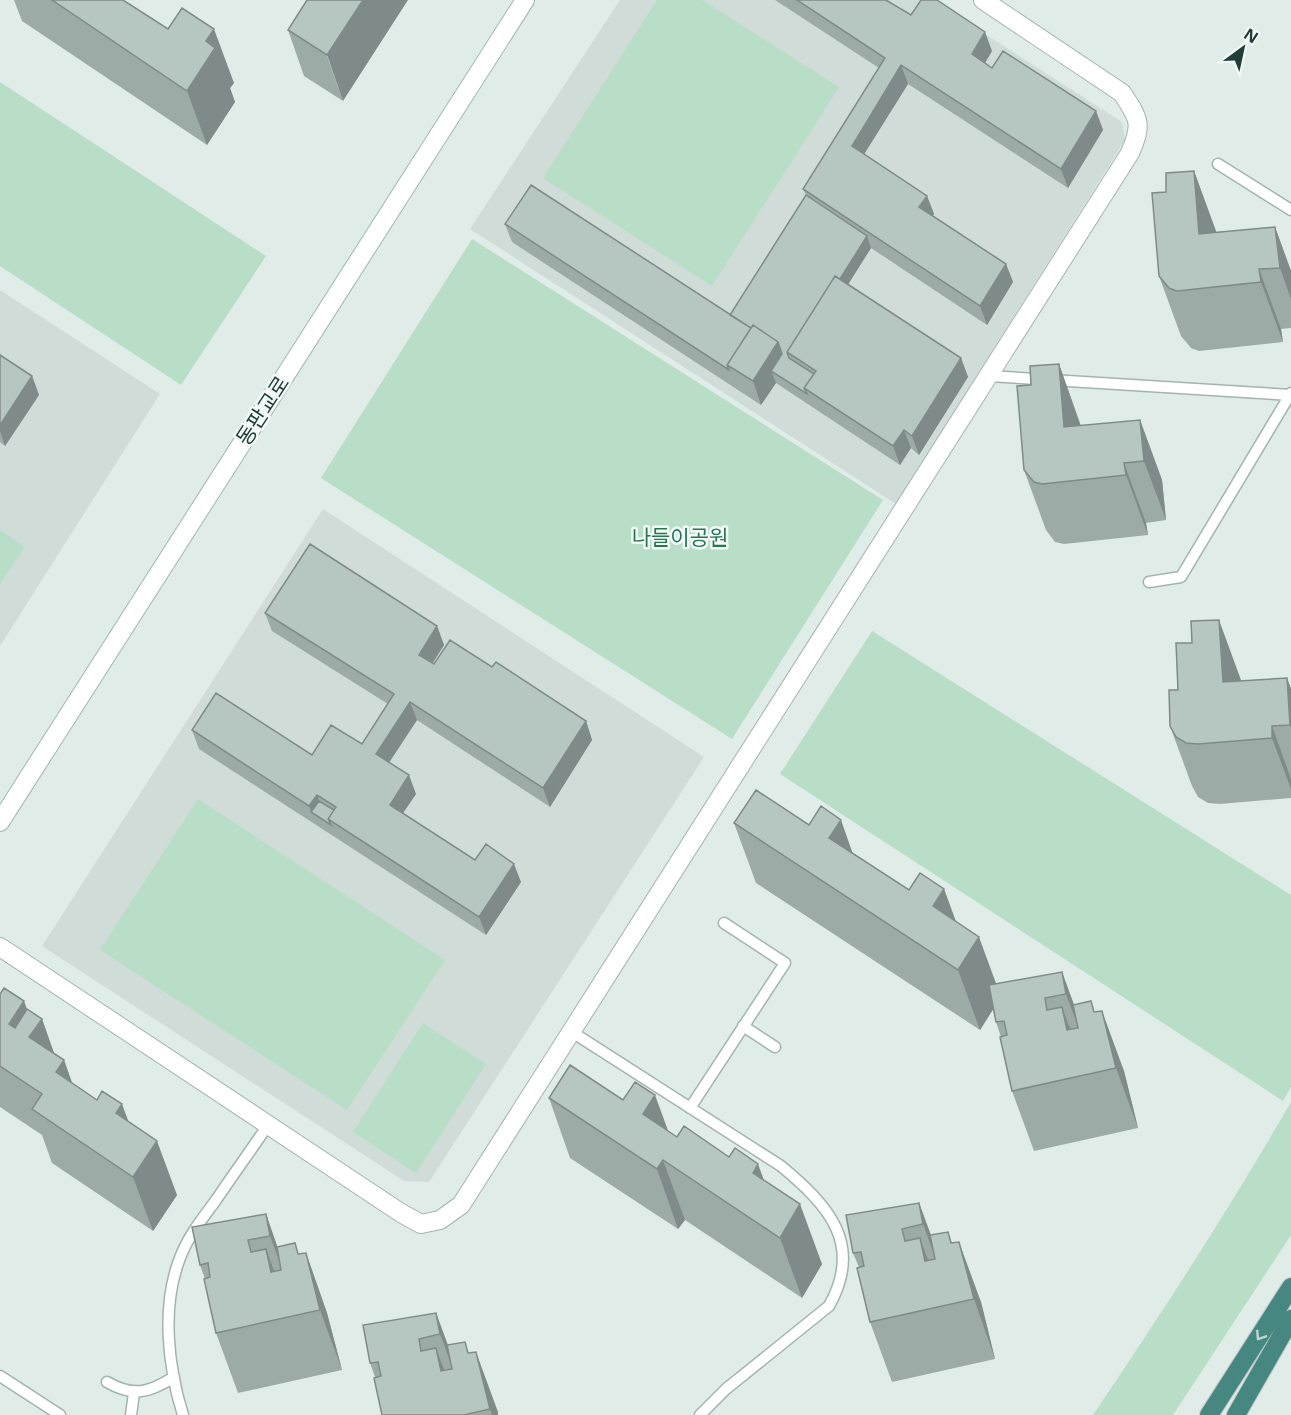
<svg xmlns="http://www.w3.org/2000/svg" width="1291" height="1415" font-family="'Noto Sans','Noto Sans KR',sans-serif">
	<rect width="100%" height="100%" fill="#e0ece8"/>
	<path fill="#cfdcd8" d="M620,0h312l190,122 3,18 -229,364 -426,-275z
		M0,290l160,104 -160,252z
		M323,509l381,248 -275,425 -25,-1 -362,-235z"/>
	<path fill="#b8dec8" d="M657,0h45l137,87 -127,199 -169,-108z
		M0,82l266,174 -85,129 -181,-119z
		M472,239l411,261 -151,239 -411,-261z
		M0,530l25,17 -25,37z
		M872,631l419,264v192l-8,14 -503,-327z
		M198,799l247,161 -98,150 -247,-160z
		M423,1023l63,41 -70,109 -63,-41z
		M1291,1102v133l-118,180h-80c69,-102 136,-206 198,-313z"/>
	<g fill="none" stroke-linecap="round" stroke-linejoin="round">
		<g stroke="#a3b4b0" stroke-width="13">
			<path id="service" d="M1218,164l73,46
				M989,376l302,19
				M1149,582l32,-5 110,-184
				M743,1026l32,21
				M572,1032l209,134c47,39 83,78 48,140l-103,83 -26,26
				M690,1108l95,-145 -61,-40
				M0,1376l60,39
				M107,1382c26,15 42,11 67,-5
				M131,1415l3,-22
				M183,1415c-15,-48 -22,-109 -3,-157 8,-22 23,-40 36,-58 17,-25 35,-50 52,-75"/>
		</g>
		<g stroke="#a3b4b0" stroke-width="20">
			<path id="minor" d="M0,947l401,266 20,11 19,-4 21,-15 669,-1052c13,-30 9,-34 -8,-60l-139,-93"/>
		</g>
		<g stroke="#9eb8b3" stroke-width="20">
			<path id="secondary" d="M0,822l525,-822"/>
		</g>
		<g stroke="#c1c9c8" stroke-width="20">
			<path id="trunk" d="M1209,1415l82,-128
				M1236,1415l55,-96"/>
		</g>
		<use href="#service" stroke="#fff" stroke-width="10"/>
		<use href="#minor" stroke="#fff" stroke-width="18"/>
		<use href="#secondary" stroke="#fff" stroke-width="18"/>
		<use href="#trunk" stroke="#478782" stroke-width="18"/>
	</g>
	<path fill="#9daba7" d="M14,0h109l111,83 -4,5 5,14 -28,43 -185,-124z
		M307,0l36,101 -39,-25 -16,-46z
		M775,0h111l25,15 81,36 -7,12 7,5 104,43 7,19 -35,58 -160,-104 -44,70 63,42 7,18 -2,2 74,48 7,18 -26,43 -116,-77 -23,36 113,74 7,19 -49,78 -8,-7 -11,17 -124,-82 -15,22 -249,-163 -7,-18 225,91 76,-120 -3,-6 76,-121z
		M1194,171l22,61 59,-5 16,44v57l-10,1 2,13 -84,9 -8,-3 -10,-12 -22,-60 7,-84z
		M0,355l32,21 7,19 -34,51 -5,-4z
		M1059,364l22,62 59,-6 22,60 4,40 -20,3 2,12 -84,9 -9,-2 -9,-12 -22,-60 7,-85z
		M265,613l172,13 7,19 -11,18 1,1 58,3 94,54 6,19 -42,67 -133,-87 -28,42 27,32 -13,19 72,47 46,22 -35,53 -287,-186 -7,-19 120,25 50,-11 26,-40 -116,-73z
		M1287,678l4,11v109l-71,6 -12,-1 -10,-6 -6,-11 -22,-60 8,-36 63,-9z
		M734,823l119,31 56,36 35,-1 12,33 40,62 66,-12 12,33 21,7 29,59 14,57 -104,23 -22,-60 -11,-54 -5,-15 -3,-13 -13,21 -224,-147z
		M0,994l42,25 12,35 10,6 8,23 56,38 49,74 -24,36 -101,-68 -10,-28 -42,-28z
		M549,1098l119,33 9,6 52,20 35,23 58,84 -20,34 -117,-78 -7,9 -108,-71z
		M919,1203l12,32 17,-3 4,11 29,59 14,57 -103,23 -22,-60 -11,-55 -6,-14z
		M266,1214l11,33 22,7 7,-1 21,60 15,57 -104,23 -22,-60 -11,-54 -5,-14z
		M436,1313l12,32 21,8 29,62h-116l-7,-38 -5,-14z"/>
	<path fill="#7f8b88" d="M363,0h45l-65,101 -16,-46z
		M214,29l20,54 -4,5 5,14 -28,43 -20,-54 19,-50z
		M985,32l7,19 -13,22 -7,-19z
		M901,65l7,19 -50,80 -6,-18z
		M1096,111l7,19 -35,58 -7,-19z
		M1194,171l22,60 5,55 -22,-52z
		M927,196l7,18 -8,12 -7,-19z
		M1275,227l16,44v28l-11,-31z
		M867,236l4,12 -71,113 -9,-6z
		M1006,264l7,18 -26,43 -7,-19z
		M1259,269l22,60 2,13 -22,-60z
		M778,342l9,24 -16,5 5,12 -15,22 -8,-24z
		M961,358l7,19 -49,78 -7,-19z
		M1059,364l21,60 5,55 -21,-52z
		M32,376l7,19 -34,51 -5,-15v-6z
		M1140,420l22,60 4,40 -22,-59z
		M904,430l7,18 -11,17 -7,-19z
		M1124,463l22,60 2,12 -22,-60z
		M1219,620l22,60 4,62 -22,-60z
		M437,626l7,19 -18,28 -7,-18z
		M1287,678l4,11v39l-1,-3z
		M410,702l7,18 -34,52 -7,-18z
		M586,721l6,19 -42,67 -7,-19z
		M1272,726l19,53v10l-19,-51z
		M409,775l7,19 -20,29 -6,-18z
		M317,795l7,18 -13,-1 -2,-6z
		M841,820l21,60 -33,-42z
		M514,864l7,18 -35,53 -7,-18z
		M944,889l22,60 -33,-43z
		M979,937l22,60 -21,33 -22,-60z
		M1062,972l22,60 4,22 -22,-60z
		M24,1001l11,29 7,-11 17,48 5,-7 19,54 -74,-90z
		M1062,1007l22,60 -17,-37z
		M1102,1011l22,60 14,57 -22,-60z
		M655,1095l22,60 -14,5 22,60 -7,9 -21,-60 -14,-55z
		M122,1104l20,54 -26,-45z
		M157,1141l20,54 -24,36 -20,-54z
		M758,1164l22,60 -27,-51z
		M919,1203l22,60 4,21 -22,-60z
		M800,1204l22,60 -20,34 -22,-60z
		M266,1214l21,60 5,22 -22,-60z
		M920,1238l22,60 -17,-37z
		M959,1242l22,60 14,57 -21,-60z
		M266,1249l22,60 -17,-37z
		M306,1253l21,60 15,57 -22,-60z
		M436,1313l22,60 4,21 -22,-60z
		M436,1348l22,60 -17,-37z
		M476,1352l22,60v3h-6l-2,-6z"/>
	<path fill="#b6c7c2" stroke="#7f8b88" stroke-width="1.5" d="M52,0h71l45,29 14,-21 32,21 -8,12 9,7 -28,43z
		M307,0h56l-36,55 -39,-25z
		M797,0h89l25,15 10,-15h16l48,32 -13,22 20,14 11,-17 93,60 -35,58 -160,-104 -49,81 75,50 -8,11 87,57 -26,42 -177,-117 82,-131z
		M1194,171l5,63 76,-7 5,41 -21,1 2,13 -84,9 -8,-3 -10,-12 -7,-83 14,-1v-19z
		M531,185l220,143 -24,37 2,5 -224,-146z
		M806,195l61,41 -27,43 -5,-3 -48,76 2,6 25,16 -10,14 3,6 -36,-23 11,-17 -4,-12 -25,-17 -2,3 -21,-13z
		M835,276l126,82 -49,78 -8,-6 -11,16 -89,-58 12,-17 -29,-19z
		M753,325l25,17 -25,39 -26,-16z
		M0,355l32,21 -32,49z
		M1059,364l5,63 76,-7 4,41 -20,2 2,12 -84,9 -8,-2 -10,-12 -7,-84 14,-1 -1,-19z
		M310,544l127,82 -18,29 15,9 16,-24 42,27 4,-5 90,59 -43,67 -133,-86 -34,52 33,21 -19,30 85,55 11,-16 28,20 -35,53 -151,-98 8,-12 -19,-12 -8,11 -117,-76 24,-37 96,62 19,-30 31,19 32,-50 -129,-81z
		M1219,620l4,62 64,-4 3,47 -18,1v12l-74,6 -12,-1 -10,-6 -6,-11 -1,-36h9l-2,-47h16l-1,-22z
		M756,790l53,35 12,-19 20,14 -12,18 80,52 11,-17 24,16 -11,17 46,31 -21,33 -224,-147z
		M319,801l15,9 -6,9 3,6 -20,-13z
		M1062,972l4,22 -21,4 2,12 15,-3 5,23 11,-2 -5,-23 18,-4 3,11 8,-1 14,57 -104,23 -12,-54 7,-2 -3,-14 -8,1 -7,-37z
		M4,988l20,13 -15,23 6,4 12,-19 15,10 -13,18 35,23 -8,12 41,28 5,-9 20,13 -6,9 41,28 -24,36 -101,-68 10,-15 -42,-28v-72z
		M570,1065l53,35 12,-18 20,13 -12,19 34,23 7,-11 45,31 6,-9 23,16 -5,9 47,31 -20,34 -117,-78 -6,9 -108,-71z
		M919,1203l4,21 -21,5 3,12 15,-3 5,23 10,-2 -5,-24 18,-3 3,11 8,-1 15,57 -104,23 -13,-54 7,-2 -3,-14 -8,1 -7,-38z
		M266,1214l4,22 -22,4 3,12 15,-3 5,23 10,-2 -4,-23 18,-4 3,11 8,-1 14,57 -104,23 -12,-54 6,-2 -2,-14 -8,2 -8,-38z
		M436,1313l4,21 -21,5 2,12 15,-3 5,23 11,-2 -5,-24 18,-3 3,11 8,-1 14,57 -26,6h-82l-8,-37 7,-2 -3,-14 -8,1 -7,-38z"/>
	<defs><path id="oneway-chevron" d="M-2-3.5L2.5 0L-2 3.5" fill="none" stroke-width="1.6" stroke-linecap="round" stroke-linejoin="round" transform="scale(1.5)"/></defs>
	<use stroke="#bed6d3" href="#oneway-chevron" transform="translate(1260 1336) rotate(123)"/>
	<g text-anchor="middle" stroke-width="5" stroke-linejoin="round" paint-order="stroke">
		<g font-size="21" fill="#203d3a" stroke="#f1f8f6">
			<text transform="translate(263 411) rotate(-57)" y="7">동판교로</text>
		</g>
		<g font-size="21" fill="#297652" stroke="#f1f8f6">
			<text x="680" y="545">나들이공원</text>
		</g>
	</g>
	<g transform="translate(1243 48) rotate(33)" stroke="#f1f8f6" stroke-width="4.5" paint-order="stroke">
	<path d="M0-4.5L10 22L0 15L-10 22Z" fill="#203d3a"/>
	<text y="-9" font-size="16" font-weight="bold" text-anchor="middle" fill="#203d3a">N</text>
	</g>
</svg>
